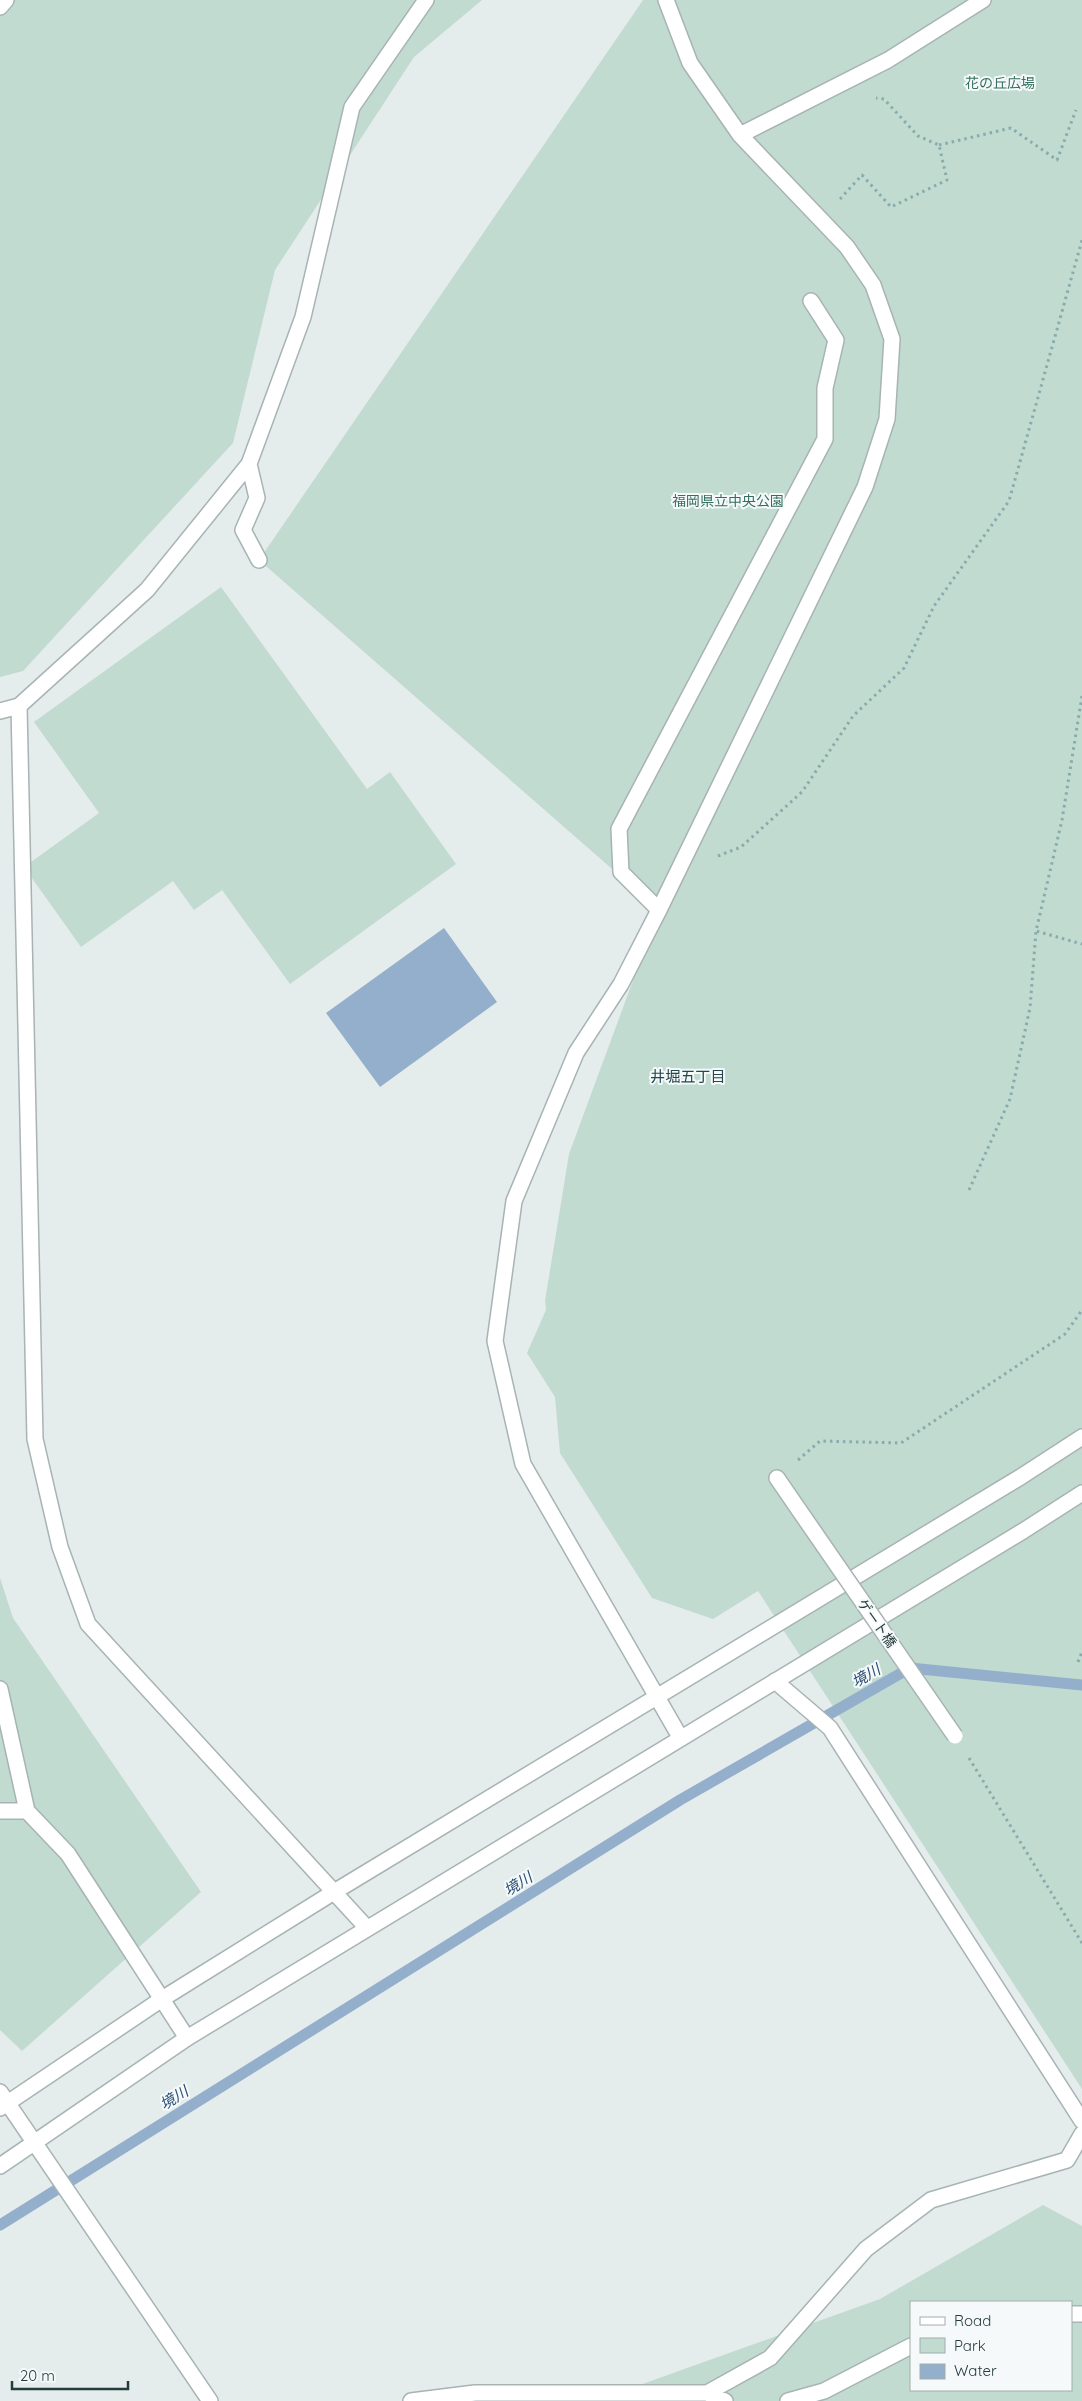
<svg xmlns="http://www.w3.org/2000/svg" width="1082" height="2401" font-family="Quicksand,'Noto Sans JP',sans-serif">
	<rect width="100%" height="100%" fill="#e5ecec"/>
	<path fill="#c1dbd1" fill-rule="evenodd" d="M0,0h482l-68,57 -139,213 -42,173 -210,228 -23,6z
		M643,0h439v2089l-324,-498 -45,28 -61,-21 -92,-145 -5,-56 -28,-44 19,-43 -1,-9 24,-147 90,-244 -400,-350z
		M221,587l146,202 23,-17 66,92 -166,120 -68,-94 -28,20 -21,-29 -92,66 -57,-80 75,-54 -65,-91z
		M0,1578l13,40 188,274 -179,159 -22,-21z
		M1043,2205l39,21v175h-487l285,-102zM911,2302h160v88h-160z"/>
	<path fill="#94afcb" d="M444,928l53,74 -117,85 -54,-74z"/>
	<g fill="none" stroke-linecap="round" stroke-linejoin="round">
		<path stroke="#94afcb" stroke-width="11" d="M0,2225l680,-425 230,-132 172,17"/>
		<g stroke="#a8b3b4" stroke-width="18">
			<path id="service" d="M19,706l16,733 25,108 28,77 279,304
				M0,1689l27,122
				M0,1811h27l41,43 119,184"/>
		</g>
		<g stroke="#a8b3b4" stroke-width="18">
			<path id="pedestrian" d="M777,1478l22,32"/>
		</g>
		<g stroke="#a8b3b4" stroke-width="18">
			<path id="minor" d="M666,0l24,63 50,72 107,112 26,38 19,54 -5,80 -22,68 -206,423 -38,74 -45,69 -62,148 -19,140 28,123 157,273
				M0,7l6,-7
				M740,135l148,-75 95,-60
				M249,464l8,34 -14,32 16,30
				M0,711l19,-5 128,-116 102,-126 54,-147 49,-210 74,-107
				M659,910l-38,-38 -2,-43 206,-390v-51l11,-48 -25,-39
				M775,1681l55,47 252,393
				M0,2092l210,309
				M1071,2314h11
				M707,2393l63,-35 96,-109 65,-49 136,-40 15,-26
				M411,2401l64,-8h232l18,8
				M788,2401l36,-10 87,-45"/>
		</g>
		<g stroke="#a8b3b4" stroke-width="18">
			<path id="tertiary" d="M0,2108l162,-109 172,-107 688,-416 60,-39
				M0,2166l187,-128 836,-507 59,-38"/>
		</g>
		<path stroke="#89abac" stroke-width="3" stroke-dasharray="2.5 4" stroke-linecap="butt" d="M939,145l72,-17 46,32 19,-50
			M840,199l22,-24 29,32 56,-27 -8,-35 -21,-9 -34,-37 -8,-1
			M1082,696l-20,124 -26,111 46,13
			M718,856l23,-9 61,-55 51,-76 51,-48 30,-62 75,-105 73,-261
			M969,1190l41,-91 20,-91 6,-77
			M798,1460l22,-19 81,2 164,-109 17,-24
			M1078,1662l4,-10
			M969,1758l113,185"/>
		<use href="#service" stroke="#fff" stroke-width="15"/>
		<use href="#pedestrian" stroke="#fff" stroke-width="15"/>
		<use href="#minor" stroke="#fff" stroke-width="15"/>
		<use href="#tertiary" stroke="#fff" stroke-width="15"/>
		<g stroke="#a8b3b4" stroke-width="18" stroke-linecap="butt">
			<path id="pedestrian-bridge" d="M799,1510l156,226"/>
		</g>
		<use href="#pedestrian-bridge" stroke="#fff" stroke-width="15"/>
	</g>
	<g text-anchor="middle" stroke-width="4" stroke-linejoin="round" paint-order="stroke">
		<g font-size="14" fill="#356f5f" stroke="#f5f9f9">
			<text x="1000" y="88">花の丘広場</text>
			<text x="728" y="506">福岡県立中央公園</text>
		</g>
		<g font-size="14" fill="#263b3c" stroke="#f5f9f9">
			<text transform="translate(877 1623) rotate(55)" y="5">ゲート橋</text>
		</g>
		<g font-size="15" fill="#24484c" stroke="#f5f9f9">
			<text x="688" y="1082">井堀五丁目</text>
		</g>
		<g font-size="15" font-style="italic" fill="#274b72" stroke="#f5f9f9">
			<text transform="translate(866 1676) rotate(-30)" y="5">境川</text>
			<text transform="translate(518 1884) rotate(-32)" y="5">境川</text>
			<text transform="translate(174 2098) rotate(-32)" y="5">境川</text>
		</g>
	</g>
	<rect x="910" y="2301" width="162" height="90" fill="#f5f9f9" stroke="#a2adad"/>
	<rect x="920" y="2317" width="25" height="8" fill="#ffffff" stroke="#a2adad"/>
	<text x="954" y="2326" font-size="15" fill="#263b3c">Road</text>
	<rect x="920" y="2338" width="25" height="15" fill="#c1dbd1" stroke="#a2adad"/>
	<text x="954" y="2351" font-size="15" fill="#263b3c">Park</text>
	<rect x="920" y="2364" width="25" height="15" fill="#94afcb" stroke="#a2adad"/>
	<text x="954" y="2376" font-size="15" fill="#263b3c">Water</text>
	<path d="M12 2381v8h116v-8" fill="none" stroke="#263b3c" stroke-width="2.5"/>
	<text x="20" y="2381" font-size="15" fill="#263b3c" stroke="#f5f9f9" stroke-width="4" paint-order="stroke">20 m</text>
</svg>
